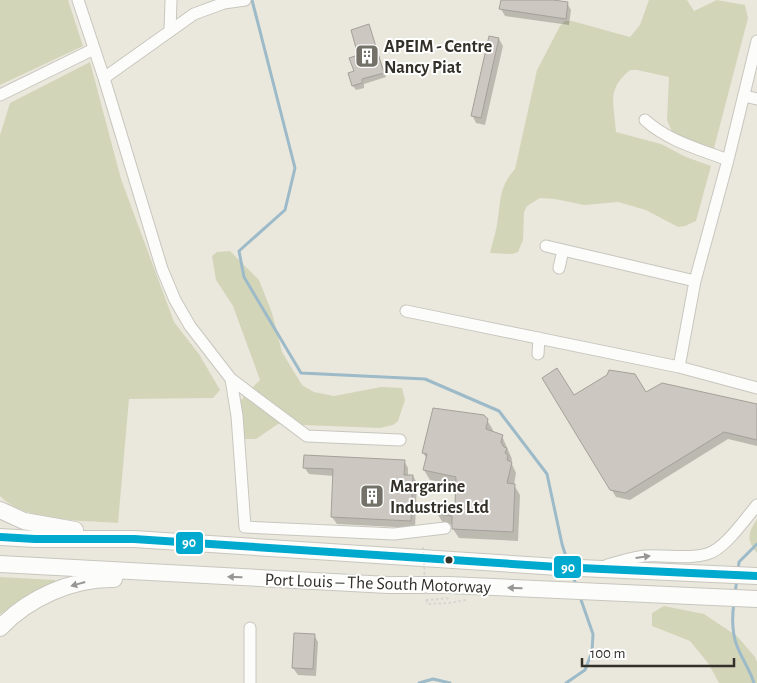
<svg xmlns="http://www.w3.org/2000/svg" width="757" height="683" font-family="'Alegreya Sans',sans-serif">
	<rect width="100%" height="100%" fill="#eae8dd"/>
	<path fill="#d3d5b9" d="M0,0h68l15,46 -83,39z
		M649,0h38l7,11 23,-11 28,5 3,13 -35,134 -41,-20 -5,-12 2,-43 -32,-7h-7c-24,20 -16,33 -14,62l45,12 25,13 25,9 -15,55 -11,5 -7,1 -32,-17 -28,-8 -34,3 -29,-6 -15,-1 -13,8 -3,6 -1,28 -5,12 -6,2 -22,-1c2,-9 5,-18 7,-28 4,-23 1,-37 18,-56l22,-99 23,-44 5,-5h7l58,16 10,-12z
		M90,62l31,117 53,143 25,32 21,36 -7,8 -84,1 -11,124c-35,-3 -92,0 -118,-27v-361l10,-32z
		M230,251l29,29 13,33 10,39 20,33 12,7 20,4 47,-9 21,1 3,12 -7,21 -5,4 -13,3 -102,-4 -22,15h-13c-9,-35 -9,-33 17,-59l-27,-74 -17,-26 -4,-24 5,-4z
		M757,519v34c-11,-13 -9,-20 0,-34z
		M0,577l55,3v5l-32,15 -23,14z
		M664,606l40,8 33,22 18,21 2,5v21h-38l-11,-20 -18,-22 -38,-15v-13z"/>
	<path fill="#0003" d="M502,0h43l22,3 4,7 -2,15 -64,-9 -4,-7z
		M369,26l17,51 -22,7v4l-8,2 -3,-4 2,-14z
		M499,39l4,7 -18,79 -9,-2 -4,-8z
		M543,379l31,18 72,-3 111,11v41l-29,-7 -98,61 -14,-3z
		M434,409l53,11 6,10 -1,3 10,3 10,23 -1,3 5,11 -2,12 6,10 -2,46 -59,-3 -6,-9v-4l-10,-2 -6,-10 20,-6v-22l-27,-5 -6,-10 3,-11 -4,-6z
		M404,461l4,7v8h5l4,7 -2,45 -78,-4 -5,-7 2,-41 -25,-2 -5,-7z
		M314,635l4,7 -2,34 -18,-1 -5,-7z"/>
	<g fill="none" stroke-linecap="round" stroke-linejoin="round">
		<path stroke="#9dbac9" stroke-width="3" d="M252,0l43,168 -10,42 -46,41 5,26 57,96 124,6 74,32 48,63 15,70 6,19
			M738,571l1,-9 18,-18
			M572,574l5,13
			M735,593l2,-14
			M734,602c-2,14 -2,31 3,44 5,13 13,24 17,37
			M419,683l14,-4 17,4
			M566,683l19,-13 7,-18 1,-18 -13,-37"/>
	</g>
	<path fill="#cdc7c2" stroke="#a5a09a" d="M501,0h52l15,2 -2,17 -67,-10z
		M369,24l15,49 -22,6v4l-10,3 -4,-13 6,-2 -5,-13 9,-3 -7,-25z
		M489,36l10,2 -18,80 -10,-2z
		M557,368l17,27 33,-20 2,-5 26,4 11,18 16,-9 95,21v36l-33,-8 -99,61 -15,-3 -68,-112z
		M433,408l51,7 4,4 -2,10 17,6 -2,7 3,5 3,1 -2,5 3,2 -1,5 5,2 -5,21 8,1 -2,48 -61,-3v-13l-16,-2v-7l19,-2 1,-28 -33,-7 4,-16 -5,-1z
		M304,455l101,5 -1,15h9l-2,46 -80,-4 2,-48 -30,-1z
		M294,633l21,1 -2,35 -21,-1z"/>
	<g fill="none" stroke-linecap="round" stroke-linejoin="round">
		<g stroke="#c8c6be" stroke-width="13">
			<path id="minor" d="M78,0l26,78 58,191 13,31 15,26 41,53 76,57 93,4
				M170,31l1,-31
				M104,78l90,-64 30,-11 21,-3
				M0,95l94,-46
				M744,96l13,3
				M645,120c23,21 54,29 83,40
				M546,246l149,35
				M559,268l4,-18
				M406,311l273,56 78,21
				M538,354l1,-16
				M679,367l16,-86 33,-121 29,-119
				M231,379l6,37 8,111 149,7 51,-6
				M607,565c12,-3 26,-8 38,-9 20,-2 42,4 62,-2 18,-5 38,-35 50,-49
				M250,628v55"/>
		</g>
		<g stroke="#c8c6be" stroke-width="18">
			<path id="highway" d="M0,510l24,11 51,9
				M0,537l35,2h99l424,28 199,9
				M0,564l388,21h61l308,14
				M0,628c28,-30 73,-50 114,-49"/>
		</g>
		<path stroke="#d6d5d2" stroke-width="2" stroke-dasharray="2.5 2.5" stroke-linecap="butt" d="M426,600l2,4 21,-1 17,-3
			M426,600l25,-2"/>
		<use href="#minor" stroke="#fcfcfa" stroke-width="11"/>
		<use href="#highway" stroke="#fcfcfa" stroke-width="16"/>
		<path stroke="#d6d5d2" stroke-width="2" stroke-dasharray="2.5 2.5" stroke-linecap="butt" d="M423,547l3,49"/>
		<g stroke="#fff" stroke-width="11">
			<path id="bus-1" d="M0,537l35,2h99l424,28 199,9"/>
		</g>
		<use href="#bus-1" stroke="#00a9ce" stroke-width="8"/>
	</g>
	<defs><path id="oneway-solid" d="M-6-.8H1V-3.2L6.5 0L1 3.2V.8H-6Z" transform="scale(1.25)"/></defs>
	<g fill="#989692">
		<use href="#oneway-solid" transform="translate(643 557) rotate(-8)"/>
		<use href="#oneway-solid" transform="translate(235 577) rotate(-178)"/>
		<use href="#oneway-solid" transform="translate(78 584) rotate(164)"/>
		<use href="#oneway-solid" transform="translate(515 588) rotate(-178)"/>
	</g>
	<defs>
		<g id="building-square" transform="scale(1.25)"><rect x="-9" y="-9" width="18" height="18" rx="4" fill="#737168" stroke="#fff"/><path d="M-4-6H4V6H1V3H-1V6H-4ZM-2.5-4.3h1.7v1.8h-1.7ZM.8-4.3h1.7v1.8H.8ZM-2.5-1h1.7V.8h-1.7ZM.8-1h1.7V.8H.8Z" fill="#fff"/></g>
	</defs>
	<g fill-rule="evenodd">
		<use href="#building-square" x="367" y="56"/>
		<use href="#building-square" x="372" y="496"/>
	</g>
	<circle fill="#333129" stroke="#fff" stroke-width="2" cx="449" cy="560" r="4.5"/>
	<g text-anchor="middle" stroke-width="4" stroke-linejoin="round" paint-order="stroke">
		<g font-size="18" font-weight="bold" fill="#333129" stroke="#fff" text-anchor="start">
			<text x="384" y="52">APEIM - Centre<tspan x="384" dy="21">Nancy Piat</tspan></text>
			<text x="390" y="492">Margarine<tspan x="390" dy="21">Industries Ltd</tspan></text>
		</g>
		<g font-size="18" fill="#333129" stroke="#fff">
			<text transform="translate(378 583) rotate(2)" y="6">Port Louis – The South Motorway</text>
		</g>
	</g>
	<g stroke="#fff" stroke-width="2">
		<rect x="175" y="531" width="29" height="24" rx="5" fill="#00a9ce"/>
		<rect x="553" y="555" width="29" height="24" rx="5" fill="#00a9ce"/>
	</g>
	<g font-size="14" text-anchor="middle" font-weight="bold" fill="#fff">
		<text x="189" y="547">90</text>
		<text x="568" y="572">90</text>
	</g>
	<path d="M582 658v8h152v-8" fill="none" stroke="#333129" stroke-width="2.5"/>
	<text x="590" y="658" font-size="15" fill="#333129" stroke="#ffffff" stroke-width="4" paint-order="stroke">100 m</text>
</svg>
